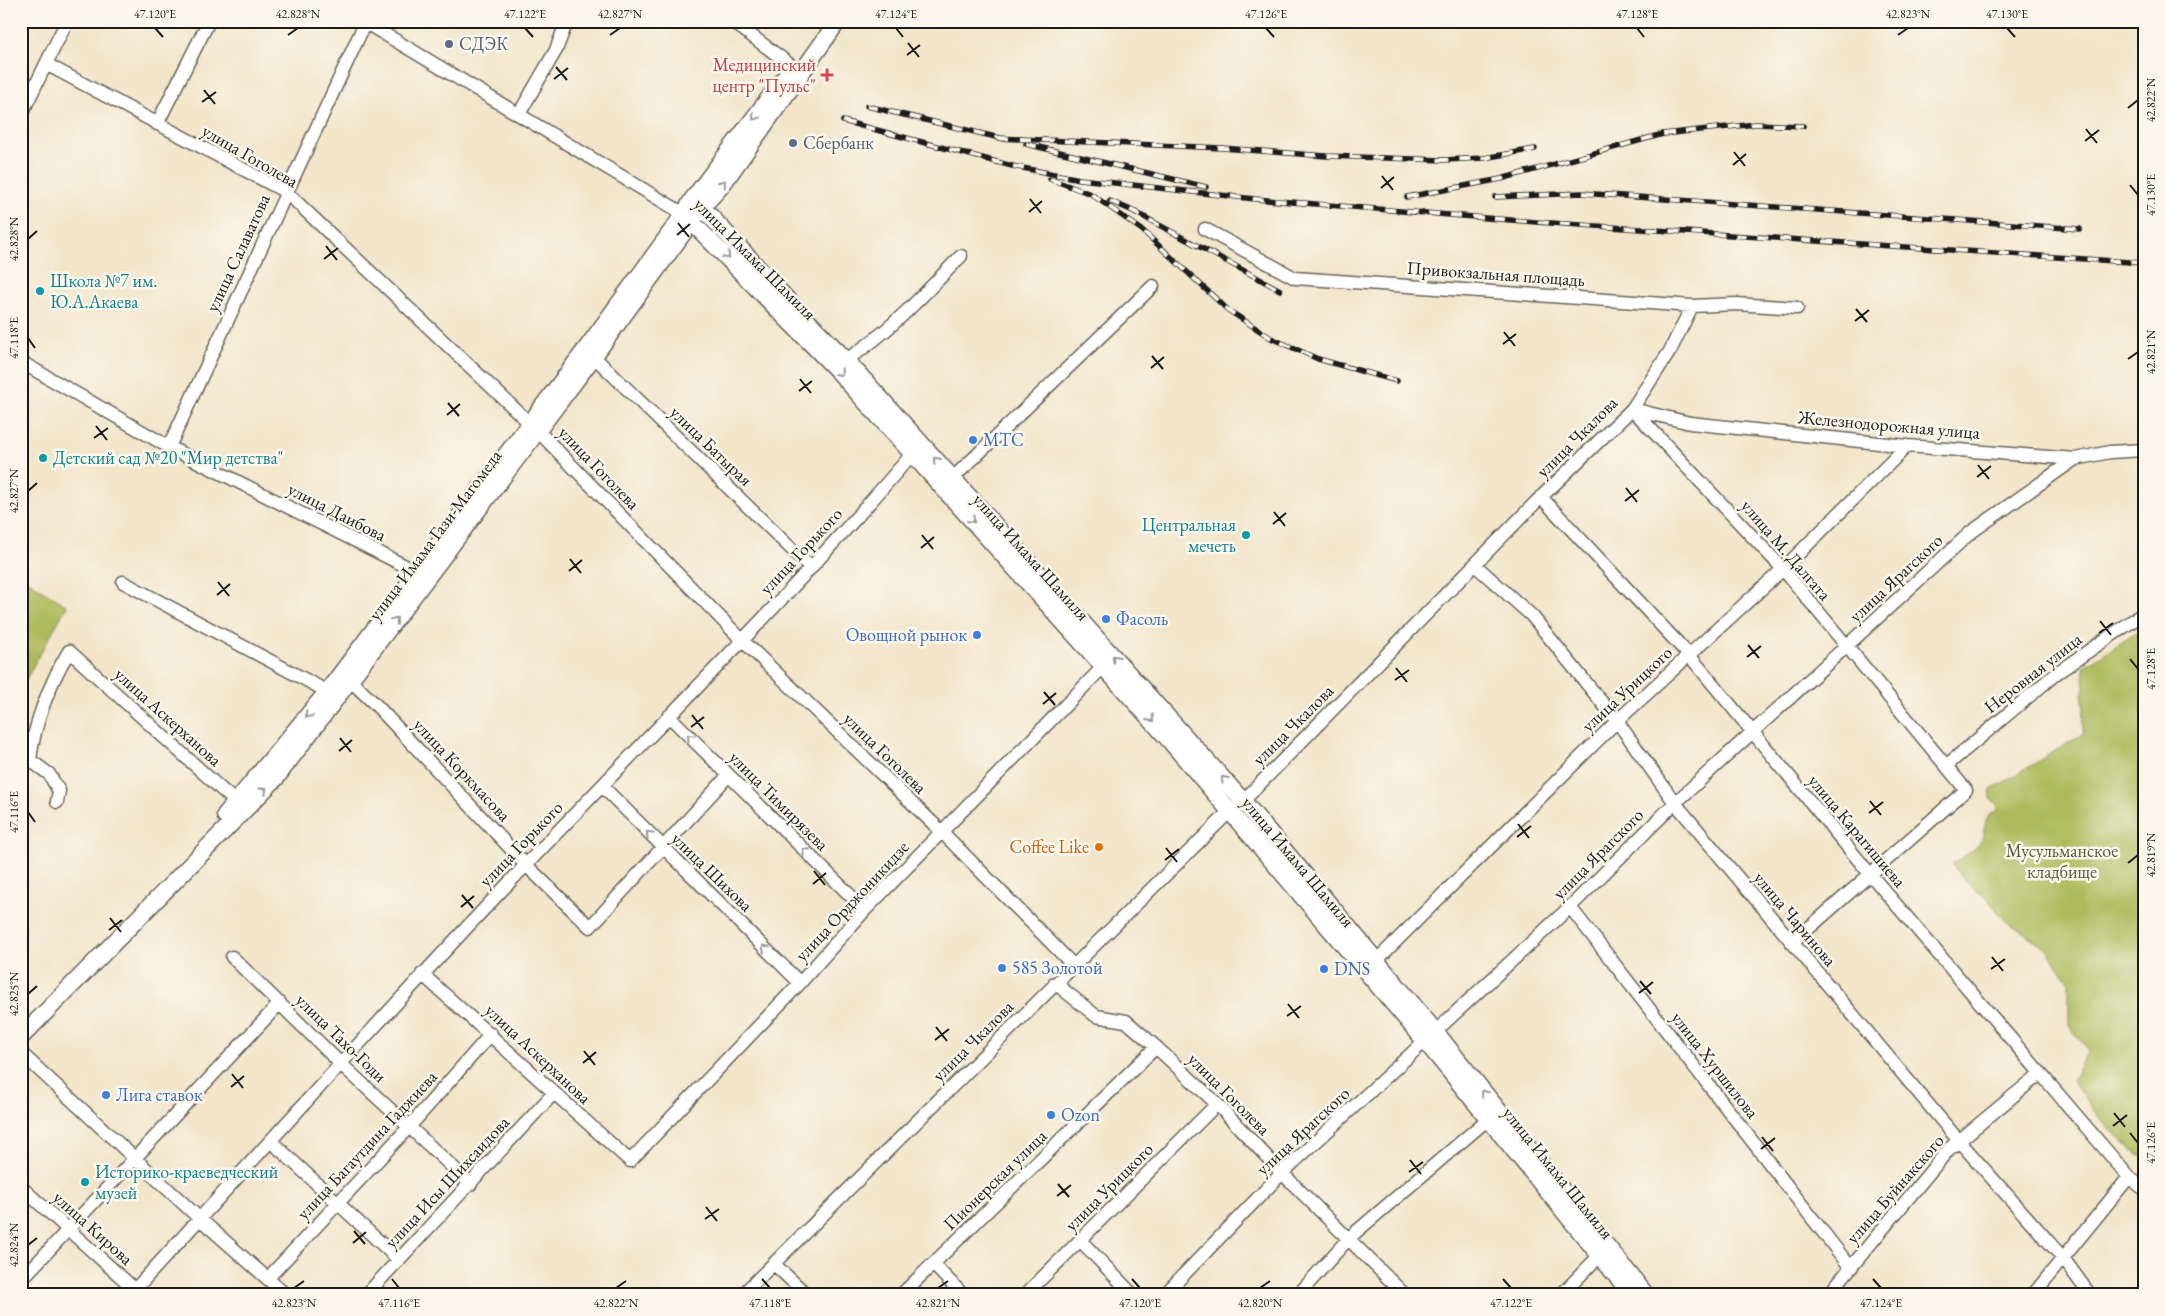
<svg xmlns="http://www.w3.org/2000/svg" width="2165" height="1316" font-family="'EB Garamond',serif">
	<rect width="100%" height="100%" fill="#fbf7ec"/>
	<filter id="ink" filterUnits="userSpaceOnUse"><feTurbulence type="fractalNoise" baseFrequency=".02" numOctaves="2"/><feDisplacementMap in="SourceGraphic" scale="10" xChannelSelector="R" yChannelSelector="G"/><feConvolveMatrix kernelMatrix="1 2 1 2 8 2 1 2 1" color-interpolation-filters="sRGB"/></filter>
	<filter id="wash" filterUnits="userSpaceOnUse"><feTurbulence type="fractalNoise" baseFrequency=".0096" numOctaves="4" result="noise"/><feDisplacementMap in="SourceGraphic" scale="20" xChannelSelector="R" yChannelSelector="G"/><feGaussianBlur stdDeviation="1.12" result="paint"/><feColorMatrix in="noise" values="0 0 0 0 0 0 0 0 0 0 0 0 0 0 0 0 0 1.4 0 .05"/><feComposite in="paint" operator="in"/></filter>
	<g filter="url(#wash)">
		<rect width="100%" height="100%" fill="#f2e5ca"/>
		<path fill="#adbb5d" stroke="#646c3c" d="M21,576l46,30 -46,82z
			M2144,628v529c-34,-19 -51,-47 -72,-78l17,-28 -20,-26v-43l-23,-34 -41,-28 -21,-25 -10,-5 -23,-26c9,-6 27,-14 31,-25 3,-9 2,-17 8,-26l8,-2 -1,-8 -7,-4 1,-9 92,-56 1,-27 -2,-13 3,-7 -2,-20z"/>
	</g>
	<g filter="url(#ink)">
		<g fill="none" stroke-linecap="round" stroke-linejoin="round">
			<g stroke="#676259" stroke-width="15">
				<path id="minor" d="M363,21l321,193
					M732,21l69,52
					M46,64l240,128 252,239 204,209 200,192 132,134
					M519,114l37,-64 11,-29
					M21,115l46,-94
					M157,124l52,-103
					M1205,229l90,49 397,28 44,-2 61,4
					M587,350l224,218
					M846,360c44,-28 79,-67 115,-104
					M21,362l148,85 256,129
					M1632,409l151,160 183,221 -174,153
					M1632,409l58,14 217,23 168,13 35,-7 34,-2
					M169,447l197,-426
					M953,478l200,-192
					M1541,497l148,158 181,219 259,303 15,12
					M1475,565l57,51 85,105 58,82 284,338 104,117 27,37
					M123,582l211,113
					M350,680l26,25 150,160 64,62 138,-151
					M669,716l196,194
					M1947,765l111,-93 86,-59
					M602,786l198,197
					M57,802l2,-11 -10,-17 -19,-14c4,-37 20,-77 39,-109l172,156
					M1570,907l281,361
					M232,957l110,108 129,119
					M1378,963l1,-5 238,-237 166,-152 124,-123
					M422,974l208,187 170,-178 65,-73 238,-243
					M1055,983l41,33 30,5 30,26 61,57 65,69 123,122
					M21,1053l179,166 86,76
					M271,1141l128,119
					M21,1187l119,107
					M1080,1240l53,55
					M774,1264l33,31
					M933,1264l30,31
					M268,1278l141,-151 82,-93
					M21,1280l259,-277
					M130,1295c131,-143 260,-288 394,-428 132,-139 270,-274 394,-420
					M366,1295l188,-202
					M742,1295l488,-484 13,-10 293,-299 96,-93 38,-58 22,-45
					M901,1295l255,-248
					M1025,1295l192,-191
					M1164,1295l118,-122 288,-266 105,-104 295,-270 105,-74
					M1298,1295l51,-57 139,-119
					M1561,1295l44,-45
					M1828,1295l121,-146 92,-76
					M2033,1295l96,-118"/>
			</g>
			<g stroke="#676259" stroke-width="19">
				<path id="major" d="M692,200l10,7 90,98 54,55 397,441 191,229 212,265
					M684,214l154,157 333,371 255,300 206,253
					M225,815l102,-123 259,-343 98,-135 8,-14 97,-128
					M21,1037l255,-259 318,-422 108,-149 20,-22 116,-164"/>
			</g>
			<use href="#minor" stroke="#fff" stroke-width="12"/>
			<use href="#major" stroke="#fff" stroke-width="16"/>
			<g stroke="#1c1c1c" stroke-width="5.5">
				<path id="rail" d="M867,106l137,33
					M843,121l169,45 68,13 175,20 281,23 608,41
					M998,138l224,10 104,8 118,4 40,-2 51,-9
					M1026,144l180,43
					M1050,179l41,15 51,36 86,80 43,28 47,21 79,22
					M1407,197l94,-18 162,-45 93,-10 47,2
					M1495,197l86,-4 499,36
					M1110,201l23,10 147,79"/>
			</g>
			<use href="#rail" stroke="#fbf7ec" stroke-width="4" stroke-dasharray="11" stroke-linecap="butt"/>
		</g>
		<defs><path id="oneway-chevron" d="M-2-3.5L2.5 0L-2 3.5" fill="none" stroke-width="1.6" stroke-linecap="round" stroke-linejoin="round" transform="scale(1.25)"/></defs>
		<g stroke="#999">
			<use href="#oneway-chevron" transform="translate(755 117) rotate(127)"/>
			<use href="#oneway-chevron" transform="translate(723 183) rotate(-52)"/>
			<use href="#oneway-chevron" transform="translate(727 256) rotate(46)"/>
			<use href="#oneway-chevron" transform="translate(840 373) rotate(48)"/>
			<use href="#oneway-chevron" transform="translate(936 460) rotate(-132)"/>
			<use href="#oneway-chevron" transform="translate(972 520) rotate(48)"/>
			<use href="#oneway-chevron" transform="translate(395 620) rotate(-53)"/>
			<use href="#oneway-chevron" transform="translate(1115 658) rotate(-132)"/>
			<use href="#oneway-chevron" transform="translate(308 715) rotate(129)"/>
			<use href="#oneway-chevron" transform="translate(1151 719) rotate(48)"/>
			<use href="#oneway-chevron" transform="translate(690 737) rotate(-134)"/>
			<use href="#oneway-chevron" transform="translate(1224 779) rotate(-132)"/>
			<use href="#oneway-chevron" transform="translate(264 790) rotate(-45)"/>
			<use href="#oneway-chevron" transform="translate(649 834) rotate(-134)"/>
			<use href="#oneway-chevron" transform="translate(805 851) rotate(-136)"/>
			<use href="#oneway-chevron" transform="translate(765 948) rotate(-136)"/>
			<use href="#oneway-chevron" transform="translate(1484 1093) rotate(-129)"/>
		</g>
	</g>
	<path fill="none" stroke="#1c1c1c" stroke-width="2" d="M155,28l8,9M525,28l8,9M896,28l7,9M1266,28l8,9M1637,28l7,9M2007,28l8,9M288,35l10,-7M610,35l10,-7M1898,35l10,-7M908,43l11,14M907,55l13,-10M556,67l11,13M554,79l14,-11M204,90l11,14M202,102l14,-10M2128,108l10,-8M2086,129l11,14M2085,141l14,-11M1734,152l11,14M1733,165l13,-11M1382,176l11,14M2130,185l8,10M1381,188l13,-11M1030,199l11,14M1029,212l13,-11M678,223l11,14M677,235l13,-11M28,239l9,-8M326,246l11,14M324,259l14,-11M1856,309l11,13M1855,321l14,-11M1504,332l11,14M28,338l7,10M1503,344l13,-10M1152,356l11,13M2128,359l10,-7M1151,368l13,-11M800,379l11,14M799,391l13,-10M448,403l11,13M447,415l13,-11M96,426l11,14M94,438l14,-10M1978,465l11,14M1977,477l14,-11M1626,488l11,14M28,491l9,-8M1625,501l14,-11M1274,512l11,14M1273,524l13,-11M922,535l11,14M921,548l13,-11M570,559l11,14M569,571l13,-11M218,582l11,14M217,595l13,-11M2100,621l11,14M2099,633l14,-10M1748,645l11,13M1747,657l14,-11M2130,659l8,10M1396,668l11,14M1395,680l14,-10M1044,692l11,13M1043,704l13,-11M692,715l11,14M691,727l13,-10M340,738l11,14M339,751l13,-11M1870,801l11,14M28,812l7,10M1869,813l14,-11M1518,824l11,14M1517,837l14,-11M1166,848l11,14M1165,860l14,-11M2128,863l10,-8M814,871l11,14M813,884l13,-11M462,895l11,13M461,907l13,-11M110,918l11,14M109,930l13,-10M1992,957l11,14M1991,969l14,-10M1640,981l11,13M1639,993l14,-11M28,994l9,-8M1288,1004l11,14M1287,1016l14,-10M936,1027l11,14M935,1040l14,-11M584,1051l11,14M583,1063l13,-11M232,1074l11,14M231,1087l13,-11M2114,1113l11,14M2113,1126l14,-11M2130,1133l8,10M1762,1137l11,14M1761,1149l14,-11M1410,1160l11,14M1409,1172l14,-10M1058,1184l11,13M1057,1196l14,-11M706,1207l11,14M705,1219l14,-10M354,1231l11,13M353,1243l13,-11M28,1245l9,-7M392,1279l7,9M762,1279l8,9M1132,1279l8,9M1503,1279l8,9M1873,1279l8,9M294,1288l10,-7M616,1288l10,-7M938,1288l10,-7M1260,1288l10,-7"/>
	<g fill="#5c6f8a" stroke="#fbf7ec" stroke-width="2">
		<circle cx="449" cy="44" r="5"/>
		<circle cx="793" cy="143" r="5"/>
	</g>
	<path fill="#e0444e" stroke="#fbf7ec" stroke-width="2" d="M824.5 67.5h5v5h5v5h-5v5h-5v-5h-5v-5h5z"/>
	<g fill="#0f9aa8" stroke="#fbf7ec" stroke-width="2">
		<circle cx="40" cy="291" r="5"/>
		<circle cx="43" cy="458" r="5"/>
		<circle cx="1246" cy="535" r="5"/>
		<circle cx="85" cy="1182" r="5"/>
	</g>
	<g fill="#3f7fe0" stroke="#fbf7ec" stroke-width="2">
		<circle cx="973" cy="440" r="5"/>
		<circle cx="1106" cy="619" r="5"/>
		<circle cx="977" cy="635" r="5"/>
		<circle cx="1002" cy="968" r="5"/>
		<circle cx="1324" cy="969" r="5"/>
		<circle cx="106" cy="1095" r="5"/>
		<circle cx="1051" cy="1115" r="5"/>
	</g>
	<circle fill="#e8710a" stroke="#fbf7ec" stroke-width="2" cx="1099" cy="847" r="5"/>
	<g text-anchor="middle" stroke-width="5" stroke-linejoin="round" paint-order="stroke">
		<g font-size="18" fill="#4e5e75" stroke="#fbf7ec" text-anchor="start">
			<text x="459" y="50">СДЭК</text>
			<text x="803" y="149">Сбербанк</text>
		</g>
		<g font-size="18" fill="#be3a42" stroke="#fbf7ec" text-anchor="end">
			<text x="816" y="71">Медицинский<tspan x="816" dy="21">центр "Пульс"</tspan></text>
		</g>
		<g font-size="18" fill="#1c1c1c" stroke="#fbf7ec">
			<text transform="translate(250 156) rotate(30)" y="6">улица Гоголева</text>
			<text transform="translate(238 253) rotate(-65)" y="6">улица Салаватова</text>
			<text transform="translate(755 259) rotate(45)" y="6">улица Имама Шамиля</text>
			<text transform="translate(1496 274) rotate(4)" y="6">Привокзальная площадь</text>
			<text transform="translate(1889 425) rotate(5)" y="6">Железнодорожная улица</text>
			<text transform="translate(1577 437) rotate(-45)" y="6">улица Чкалова</text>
			<text transform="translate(711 446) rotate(44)" y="6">улица Батырая</text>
			<text transform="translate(599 468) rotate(46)" y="6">улица Гоголева</text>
			<text transform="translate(337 512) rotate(27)" y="6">улица Даибова</text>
			<text transform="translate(435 535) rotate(-53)" y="6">улица Имама Гази-Магомеда</text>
			<text transform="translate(1786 550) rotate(49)" y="6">улица М. Далгата</text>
			<text transform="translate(801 551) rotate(-47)" y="6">улица Горького</text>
			<text transform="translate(1031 557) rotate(48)" y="6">улица Имама Шамиля</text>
			<text transform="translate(1896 578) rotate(-43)" y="6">улица Ярагского</text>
			<text transform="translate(2033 673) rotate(-38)" y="6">Неровная улица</text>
			<text transform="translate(1627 689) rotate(-43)" y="6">улица Урицкого</text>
			<text transform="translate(168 717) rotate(42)" y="6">улица Аскерханова</text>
			<text transform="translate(1293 725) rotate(-45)" y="6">улица Чкалова</text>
			<text transform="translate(885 753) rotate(44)" y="6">улица Гоголева</text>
			<text transform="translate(462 770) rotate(47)" y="6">улица Коркмасова</text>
			<text transform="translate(779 801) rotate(45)" y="6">улица Тимирязева</text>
			<text transform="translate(1857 831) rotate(50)" y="6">улица Карагишиева</text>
			<text transform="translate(521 844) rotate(-46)" y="6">улица Горького</text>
			<text transform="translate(1598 854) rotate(-45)" y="6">улица Ярагского</text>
			<text transform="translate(1298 862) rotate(50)" y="6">улица Имама Шамиля</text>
			<text transform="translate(712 872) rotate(44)" y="6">улица Шихова</text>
			<text transform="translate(852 901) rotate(-47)" y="6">улица Орджоникидзе</text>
			<text transform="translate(1795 919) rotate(50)" y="6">улица Чаринова</text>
			<text transform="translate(341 1038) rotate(44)" y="6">улица Тахо-Годи</text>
			<text transform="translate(973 1041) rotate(-45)" y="6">улица Чкалова</text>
			<text transform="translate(538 1054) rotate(43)" y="6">улица Аскерханова</text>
			<text transform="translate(1715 1065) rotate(52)" y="6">улица Хуршилова</text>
			<text transform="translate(1229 1094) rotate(45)" y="6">улица Гоголева</text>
			<text transform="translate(1303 1131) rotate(-43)" y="6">улица Ярагского</text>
			<text transform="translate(367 1145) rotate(-47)" y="6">улица Багаутдина Гаджиева</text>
			<text transform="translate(1558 1173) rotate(51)" y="6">улица Имама Шамиля</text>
			<text transform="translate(995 1180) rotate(-44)" y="6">Пионерская улица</text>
			<text transform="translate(447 1182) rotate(-47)" y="6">улица Исы Шихсаидова</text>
			<text transform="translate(1109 1187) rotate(-45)" y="6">улица Урицкого</text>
			<text transform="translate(1895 1189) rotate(-49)" y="6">улица Буйнакского</text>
			<text transform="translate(93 1228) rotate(42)" y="6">улица Кирова</text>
		</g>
		<g font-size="18" fill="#0d838f" stroke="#fbf7ec" text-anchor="start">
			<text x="50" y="287">Школа №7 им.<tspan x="50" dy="21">Ю.А.Акаева</tspan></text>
			<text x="53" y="464">Детский сад №20 "Мир детства"</text>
			<text x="1236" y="531" text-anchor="end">Центральная<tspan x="1236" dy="21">мечеть</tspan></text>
			<text x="95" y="1178">Историко-краеведческий<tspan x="95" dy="21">музей</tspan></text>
		</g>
		<g font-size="18" fill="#366cbe" stroke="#fbf7ec" text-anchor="start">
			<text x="983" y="446">МТС</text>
			<text x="1116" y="625">Фасоль</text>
			<text x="967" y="641" text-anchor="end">Овощной рынок</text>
			<text x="1012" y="974">585 Золотой</text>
			<text x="1334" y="975">DNS</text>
			<text x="116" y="1101">Лига ставок</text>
			<text x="1061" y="1121">Ozon</text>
		</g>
		<g font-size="18" fill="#c56008" stroke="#fbf7ec" text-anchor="end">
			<text x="1089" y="853">Coffee Like</text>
		</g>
		<g font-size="18" fill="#565c36" stroke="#fbf7ec">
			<text x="2062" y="857">Мусульманское<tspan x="2062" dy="21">кладбище</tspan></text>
		</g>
	</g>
	<rect width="2165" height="1316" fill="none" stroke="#fbf7ec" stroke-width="55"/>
	<rect x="28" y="28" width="2110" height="1260" fill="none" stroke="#1c1c1c" stroke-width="2"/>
	<g font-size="12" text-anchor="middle" fill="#1c1c1c">
		<text x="155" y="18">47.120°E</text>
		<text x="298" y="18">42.828°N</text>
		<text x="525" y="18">47.122°E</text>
		<text x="620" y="18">42.827°N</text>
		<text x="896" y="18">47.124°E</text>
		<text x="1266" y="18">47.126°E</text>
		<text x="1637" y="18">47.128°E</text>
		<text x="1908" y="18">42.823°N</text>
		<text x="2007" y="18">47.130°E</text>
		<text transform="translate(2151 100) rotate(-90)" y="4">42.822°N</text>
		<text transform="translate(2151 195) rotate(-90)" y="4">47.130°E</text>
		<text transform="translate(14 239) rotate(-90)" y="4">42.828°N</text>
		<text transform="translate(14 338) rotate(-90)" y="4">47.118°E</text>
		<text transform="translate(2151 352) rotate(-90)" y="4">42.821°N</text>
		<text transform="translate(14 491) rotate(-90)" y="4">42.827°N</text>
		<text transform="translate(2151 669) rotate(-90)" y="4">47.128°E</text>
		<text transform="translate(14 812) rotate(-90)" y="4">47.116°E</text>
		<text transform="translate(2151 855) rotate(-90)" y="4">42.819°N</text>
		<text transform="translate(14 994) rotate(-90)" y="4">42.825°N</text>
		<text transform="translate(2151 1143) rotate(-90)" y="4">47.126°E</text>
		<text transform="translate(14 1245) rotate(-90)" y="4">42.824°N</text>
		<text x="294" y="1307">42.823°N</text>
		<text x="399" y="1307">47.116°E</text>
		<text x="616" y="1307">42.822°N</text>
		<text x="770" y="1307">47.118°E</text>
		<text x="938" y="1307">42.821°N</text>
		<text x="1140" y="1307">47.120°E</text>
		<text x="1260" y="1307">42.820°N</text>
		<text x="1511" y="1307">47.122°E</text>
		<text x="1881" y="1307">47.124°E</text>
	</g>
</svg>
